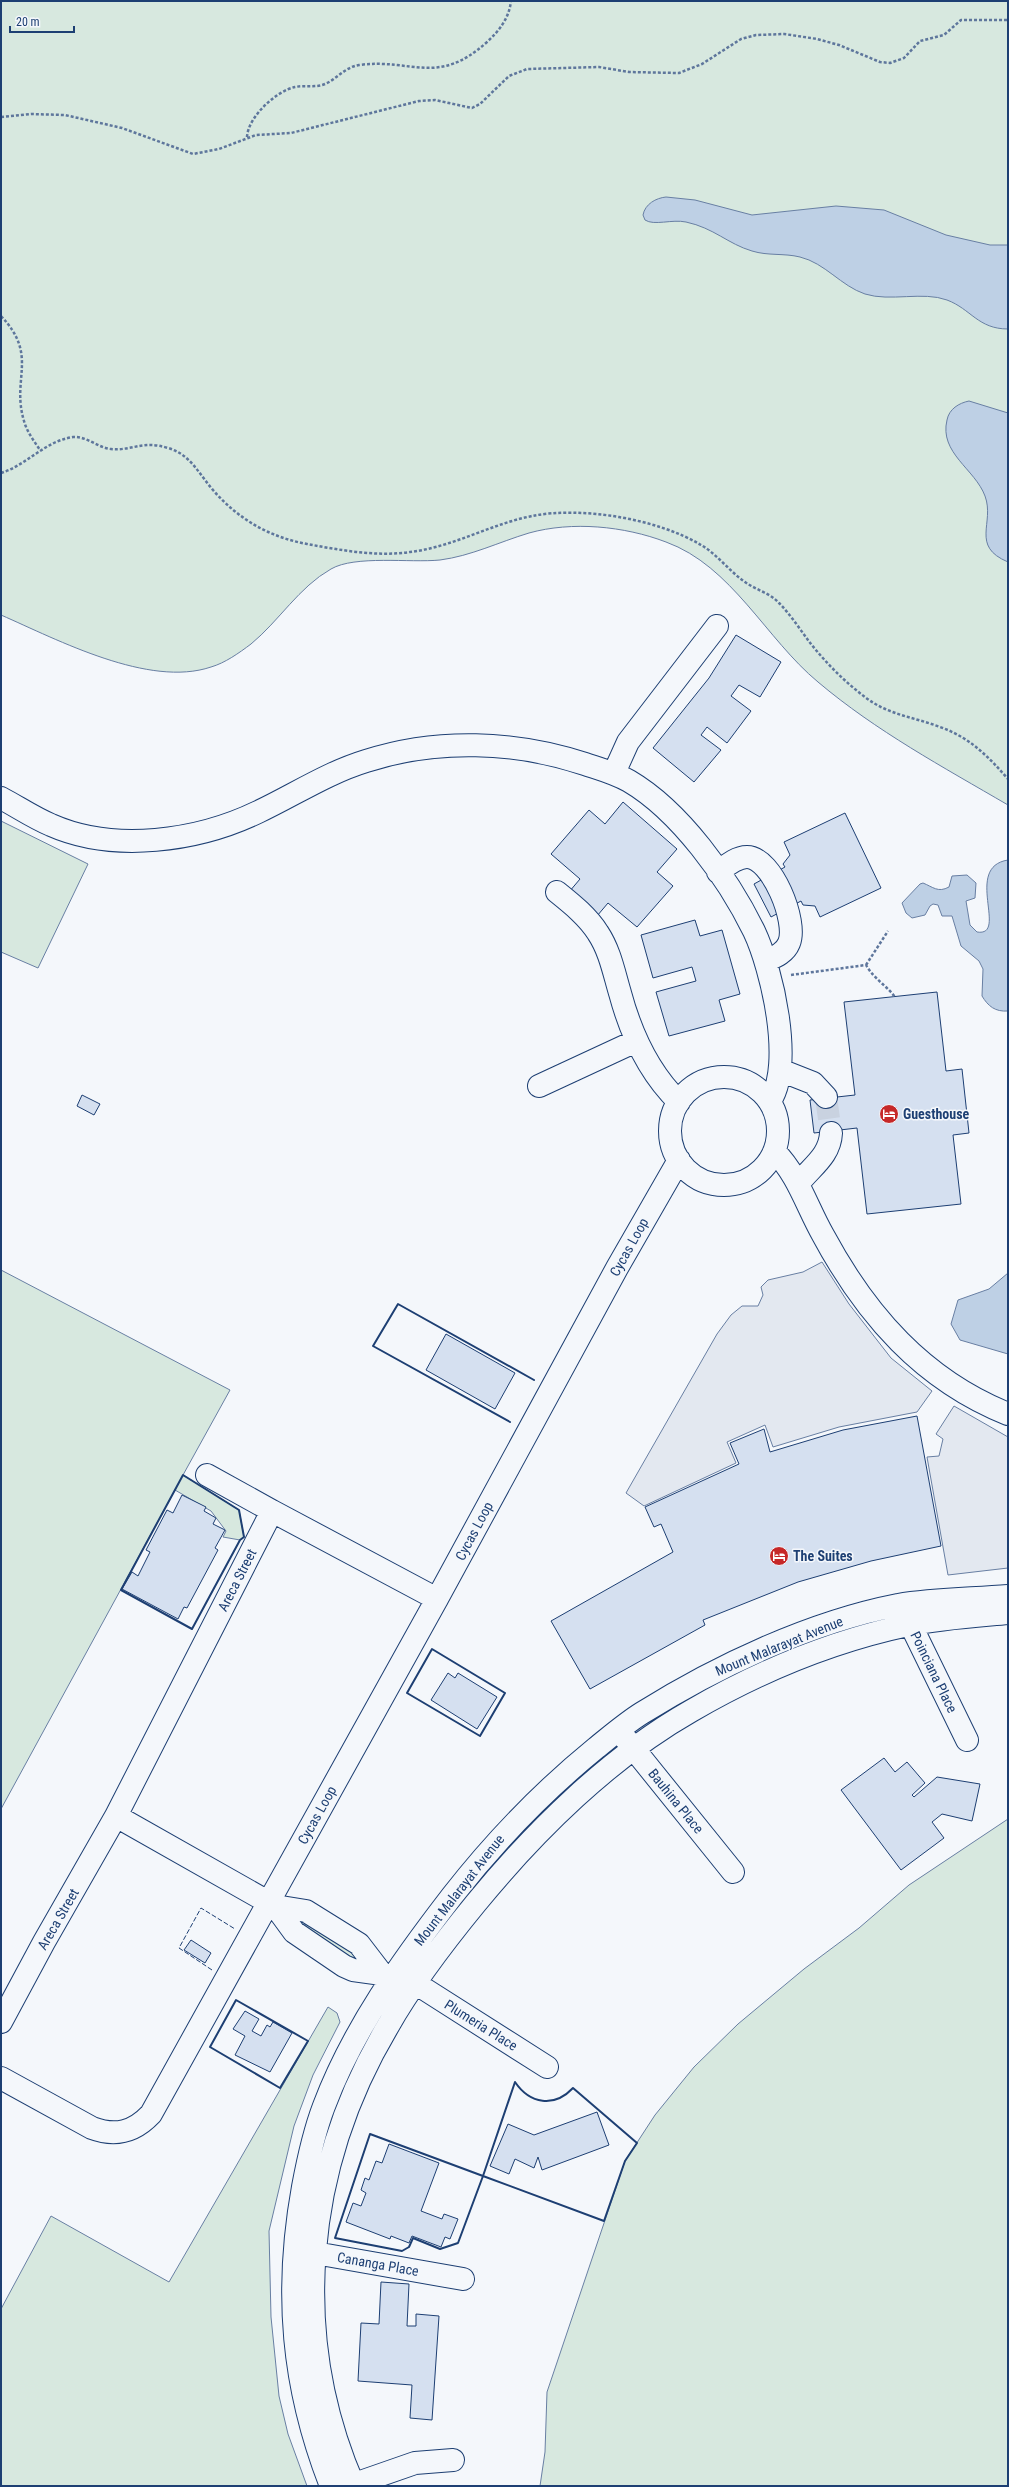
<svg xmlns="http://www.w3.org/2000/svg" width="1009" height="2487" font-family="'Roboto Condensed',sans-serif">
	<rect width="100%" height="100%" fill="#f4f7fb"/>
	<path fill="#d7e8df" stroke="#687fa3" d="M1,1h1007v804c-65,-38 -132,-74 -190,-123 -52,-43 -86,-116 -152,-140 -42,-16 -94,-21 -137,-9 -30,9 -58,23 -89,27 -30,3 -85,-5 -109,9 -32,18 -52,52 -80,75 -12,9 -26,19 -40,23 -62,21 -153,-27 -210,-52z
		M1,821l87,43 -50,104 -37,-16z
		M1,1270l229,120 -47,85 56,35 5,27 -4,3 -17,-3 3,-6 -15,-20 -36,-21 -174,319z
		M1008,1819v667h-468l5,-34 2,-60 78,-231 30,-46 39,-48 44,-43 66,-55 55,-41 50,-43z
		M299,1914l58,42 -4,4 -54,-32z
		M328,2007l9,6 3,9 -27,53 -19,51 -25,105 2,86 8,79 9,38 19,52h-306v-177l50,-93 118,66z"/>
	<path fill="#e3e8f0" stroke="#687fa3" d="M822,1262l27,42 42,54 41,33 -15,21 -78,15 -66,20 -8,-22 -38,17 9,21 -92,43 -18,-13 91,-159 14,-19 11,-9h16l5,-11 -2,-8 7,-7 35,-8z
		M954,1406l54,31v131l-60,7 -21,-118 12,-1 4,-17 -7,-5z"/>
	<path fill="#bed0e5" stroke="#687fa3" d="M666,197l29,3 57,15 84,-9 48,4 62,25 44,10h18v84c-30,0 -37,-20 -61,-29 -24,-9 -57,2 -82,-6 -24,-8 -40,-31 -65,-37 -16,-4 -32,-1 -48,-6 -24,-7 -38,-23 -66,-29 -14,-3 -32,4 -41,-2l-2,-5c2,-11 13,-17 23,-18z
		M969,401l39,12v149c-38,-16 -13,-39 -23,-66 -10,-27 -46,-43 -38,-76 2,-11 12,-17 22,-19z
		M1008,860v151c-13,1 -20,-5 -26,-15l1,-27 -4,-8 -18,-15 -9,-30h-10l-4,-11 -5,-1 -3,2 -5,9 -13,3 -6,-5 -4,-10 18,-19 3,-1c10,4 15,10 26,4l3,-11 15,-1 9,8 -1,15 -9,3 4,24 7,7c32,5 -14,-65 31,-72z
		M1008,1273v81l-48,-14 -9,-16 7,-24 31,-11z"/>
	<path fill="#d5e0f0" stroke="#1d3f73" d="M736,635l45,27 -21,35 -21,-12 -8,11 20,15 -24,32 -20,-16 -6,8 20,15 -27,32 -41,-34 56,-70z
		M623,802l54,47 -20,23 16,14 -36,41 -29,-24 -11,13 -28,-24 11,-13 -29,-25 38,-44 16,14z
		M845,813l36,75 -61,29 -5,-11 -12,-1 -2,-4 -30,16 -17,-33 31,-17 -2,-3 7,-9 -6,-13z
		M695,920l5,16 22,-6 18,64 -21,6 6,21 -56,15 -13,-44 40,-11 -4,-14 -39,11 -12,-43z
		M937,992l9,79 16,-2 7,64 -16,2 8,69 -94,10 -10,-86 -43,5 -4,-33 45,-5 -11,-93z
		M82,1095l18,9 -6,11 -17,-9z
		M446,1334l69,39 -20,36 -69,-39z
		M917,1416l24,130 -70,15 -73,21 -95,38 2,5 -115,64 -39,-68 122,-69 -12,-28 -7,3 -9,-20 94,-43 -9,-21 34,-14 6,23 73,-22z
		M182,1495l24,12 -2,4 12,7 -3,6 12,6 -10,18 3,2 -31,58 -3,-1 -6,12 -56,-30 10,-17 6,4 12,-24 -4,-2 21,-40 6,3z
		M448,1673l7,5 3,-5 39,24 -20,32 -46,-29z
		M884,1758l11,14 12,-10 18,21 -13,12 2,2 23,-20 43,7 -8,37 -30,-7 -10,8 12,16 -43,32 -60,-80z
		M191,1940l20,13 -6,10 -21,-13z
		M245,2011l14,8 -7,12 9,5 6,-11 3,2 3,-5 19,11 -22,39 -35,-17 10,-19 -12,-7z
		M597,2112l12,33 -67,25 -4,-13 -4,11 -19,-9 -6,15 -19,-8 18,-42 26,11z
		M389,2144l50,19 -18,48 21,8 2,-5 14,5 -8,20 -5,-2 -4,10 -29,-11 -3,7 -18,-7 -1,3 -44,-17 7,-19 8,3 5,-13 -5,-3 4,-12 4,2 7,-19 6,2z
		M381,2282l28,2 -2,42h9v-12l23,2 -7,104 -22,-2 2,-33 -54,-4 3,-58 18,1z"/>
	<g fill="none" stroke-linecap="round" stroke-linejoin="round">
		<path stroke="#c9d2e0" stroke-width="22" stroke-dasharray="22 11" stroke-linecap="butt" d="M826,1097l5,36"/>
		<g stroke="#1d3f73" stroke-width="24">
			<path id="minor" d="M614,773l14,-31 89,-116
				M1,798c17,9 33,20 50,27 63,28 147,16 207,-13 36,-17 69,-39 108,-51 71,-23 149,-20 219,3 15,5 30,9 44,17 51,30 99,97 125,150 18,38 40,133 16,170
				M718,872c8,-6 18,-15 29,-15 25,0 51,65 42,86 -4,10 -14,14 -23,18
				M557,892c15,12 31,25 41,41 12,18 16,40 22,60 11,41 28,79 59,109
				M780,1070l33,13 13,14
				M670 1131a54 54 0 1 1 108 0a54 54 0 1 1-108 0Z
				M539,1086l97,-45
				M775,1152c23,23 32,55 48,83 43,80 100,145 185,179
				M798,1184c13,-17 32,-28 33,-51
				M207,1475l65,36
				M437,1599l-165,-88 -156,305 159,90 31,5 53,33 23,30 9,5 24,4 132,84
				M904,1611l63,129
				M625,1738l108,134
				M275,1906l19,26 50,34 9,4 29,4
				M1,2022l43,-80 72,-126
				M1,2078l91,50c24,9 42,4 59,-14l286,-515 180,-331 62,-108
				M298,2250l165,29
				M331,2486c-39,-99 -47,-194 -28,-299 5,-27 11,-55 21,-81 29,-77 78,-145 128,-210 43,-55 90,-104 144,-148 15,-12 30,-25 46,-35 75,-47 169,-91 256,-108 36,-6 74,-6 110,-9
				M349,2486l66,-23 38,-3
				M354,2486c-66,-151 -50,-319 34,-460 25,-44 56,-84 88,-123 59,-72 134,-146 215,-192 67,-39 142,-70 217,-86 33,-7 67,-9 100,-12"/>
		</g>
		<path stroke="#5e769c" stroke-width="2.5" stroke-dasharray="3 2" stroke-linecap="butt" d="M1,117l30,-3 34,1 57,13 71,26 26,-5 37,-14 35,-2 128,-32 16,-1 37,8 8,-4 29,-28 18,-7 72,-2 30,5 50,1 23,-9 39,-25 15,-4 28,-1 33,5 22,6 41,17 10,1 14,-5 16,-17 24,-6 17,-15h47
			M247,137c1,-20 29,-46 48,-50 10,-2 21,1 30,-3 12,-5 20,-17 34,-19 54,-7 78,22 128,-23 13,-12 22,-24 24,-41
			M1,316c38,40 10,62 23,105 3,11 10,20 16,29
			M1,473c26,-8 44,-32 72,-36 14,-1 25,11 38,12 21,2 32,-9 57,-1 22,6 31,26 45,42 25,29 56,47 94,54 33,6 69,13 103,8 43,-5 81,-28 122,-36 49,-10 126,3 169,29 16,9 28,26 44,37 11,8 25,11 34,21 12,12 22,28 32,41 16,20 34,38 54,53 23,18 49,20 75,30 29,10 48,29 68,52
			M866,965l22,-34
			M791,975l75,-10c8,14 20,20 29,32"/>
		<use href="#minor" stroke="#f4f7fb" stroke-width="22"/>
		<path stroke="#1d3f73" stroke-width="1" stroke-dasharray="5 2" stroke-linecap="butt" d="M212,1970l-33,-22 22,-40 34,21"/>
		<path stroke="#1d3f73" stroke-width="2" d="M510,1422l-137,-76 25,-42 136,76
			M183,1475l56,35 5,27 -4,3 -48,89 -71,-39z
			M432,1649l73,44 -25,43 -73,-43z
			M236,2000l72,41 -28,47 -70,-41z
			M515,2082c15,22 39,26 58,6l64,55 -12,18 -21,60 -121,-45z
			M370,2134l113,42 -25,67 -18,6 -27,-11 -4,9 -7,4 -67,-13z"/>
	</g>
	<defs>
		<g id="hotel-disc" transform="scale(1)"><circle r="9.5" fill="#c62828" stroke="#f4f7fb"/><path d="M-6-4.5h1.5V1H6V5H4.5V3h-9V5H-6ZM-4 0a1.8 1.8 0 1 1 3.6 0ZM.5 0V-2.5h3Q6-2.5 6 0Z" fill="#fff"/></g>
	</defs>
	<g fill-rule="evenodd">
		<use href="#hotel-disc" x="889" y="1114"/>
		<use href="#hotel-disc" x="779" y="1556"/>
	</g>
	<g text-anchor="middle" stroke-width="3" stroke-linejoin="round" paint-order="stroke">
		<g font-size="14" font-weight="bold" fill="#1d3f73" stroke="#f4f7fb" text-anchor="start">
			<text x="903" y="1119">Guesthouse</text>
			<text x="793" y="1561">The Suites</text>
		</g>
		<g font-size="14" fill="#1d3f73" stroke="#f4f7fb">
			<text transform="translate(629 1247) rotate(-61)" y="5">Cycas Loop</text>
			<text transform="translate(474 1531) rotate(-62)" y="5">Cycas Loop</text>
			<text transform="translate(237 1580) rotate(-63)" y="5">Areca Street</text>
			<text transform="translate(779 1646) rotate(-22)" y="5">Mount Malarayat Avenue</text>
			<text transform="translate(934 1672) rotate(64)" y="5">Poinciana Place</text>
			<text transform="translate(676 1801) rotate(51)" y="5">Bauhina Place</text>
			<text transform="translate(317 1815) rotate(-61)" y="5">Cycas Loop</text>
			<text transform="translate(459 1890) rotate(-52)" y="5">Mount Malarayat Avenue</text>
			<text transform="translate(58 1919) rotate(-60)" y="5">Areca Street</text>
			<text transform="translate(481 2025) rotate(32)" y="5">Plumeria Place</text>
			<text transform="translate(378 2264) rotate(10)" y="5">Cananga Place</text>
		</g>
	</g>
	<rect width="1009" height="2487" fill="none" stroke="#1d3f73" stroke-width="4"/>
	<path d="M10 26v6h64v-6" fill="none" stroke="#1d3f73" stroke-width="2"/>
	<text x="16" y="26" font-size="12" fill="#1d3f73" stroke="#f4f7fb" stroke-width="3" paint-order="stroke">20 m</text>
</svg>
